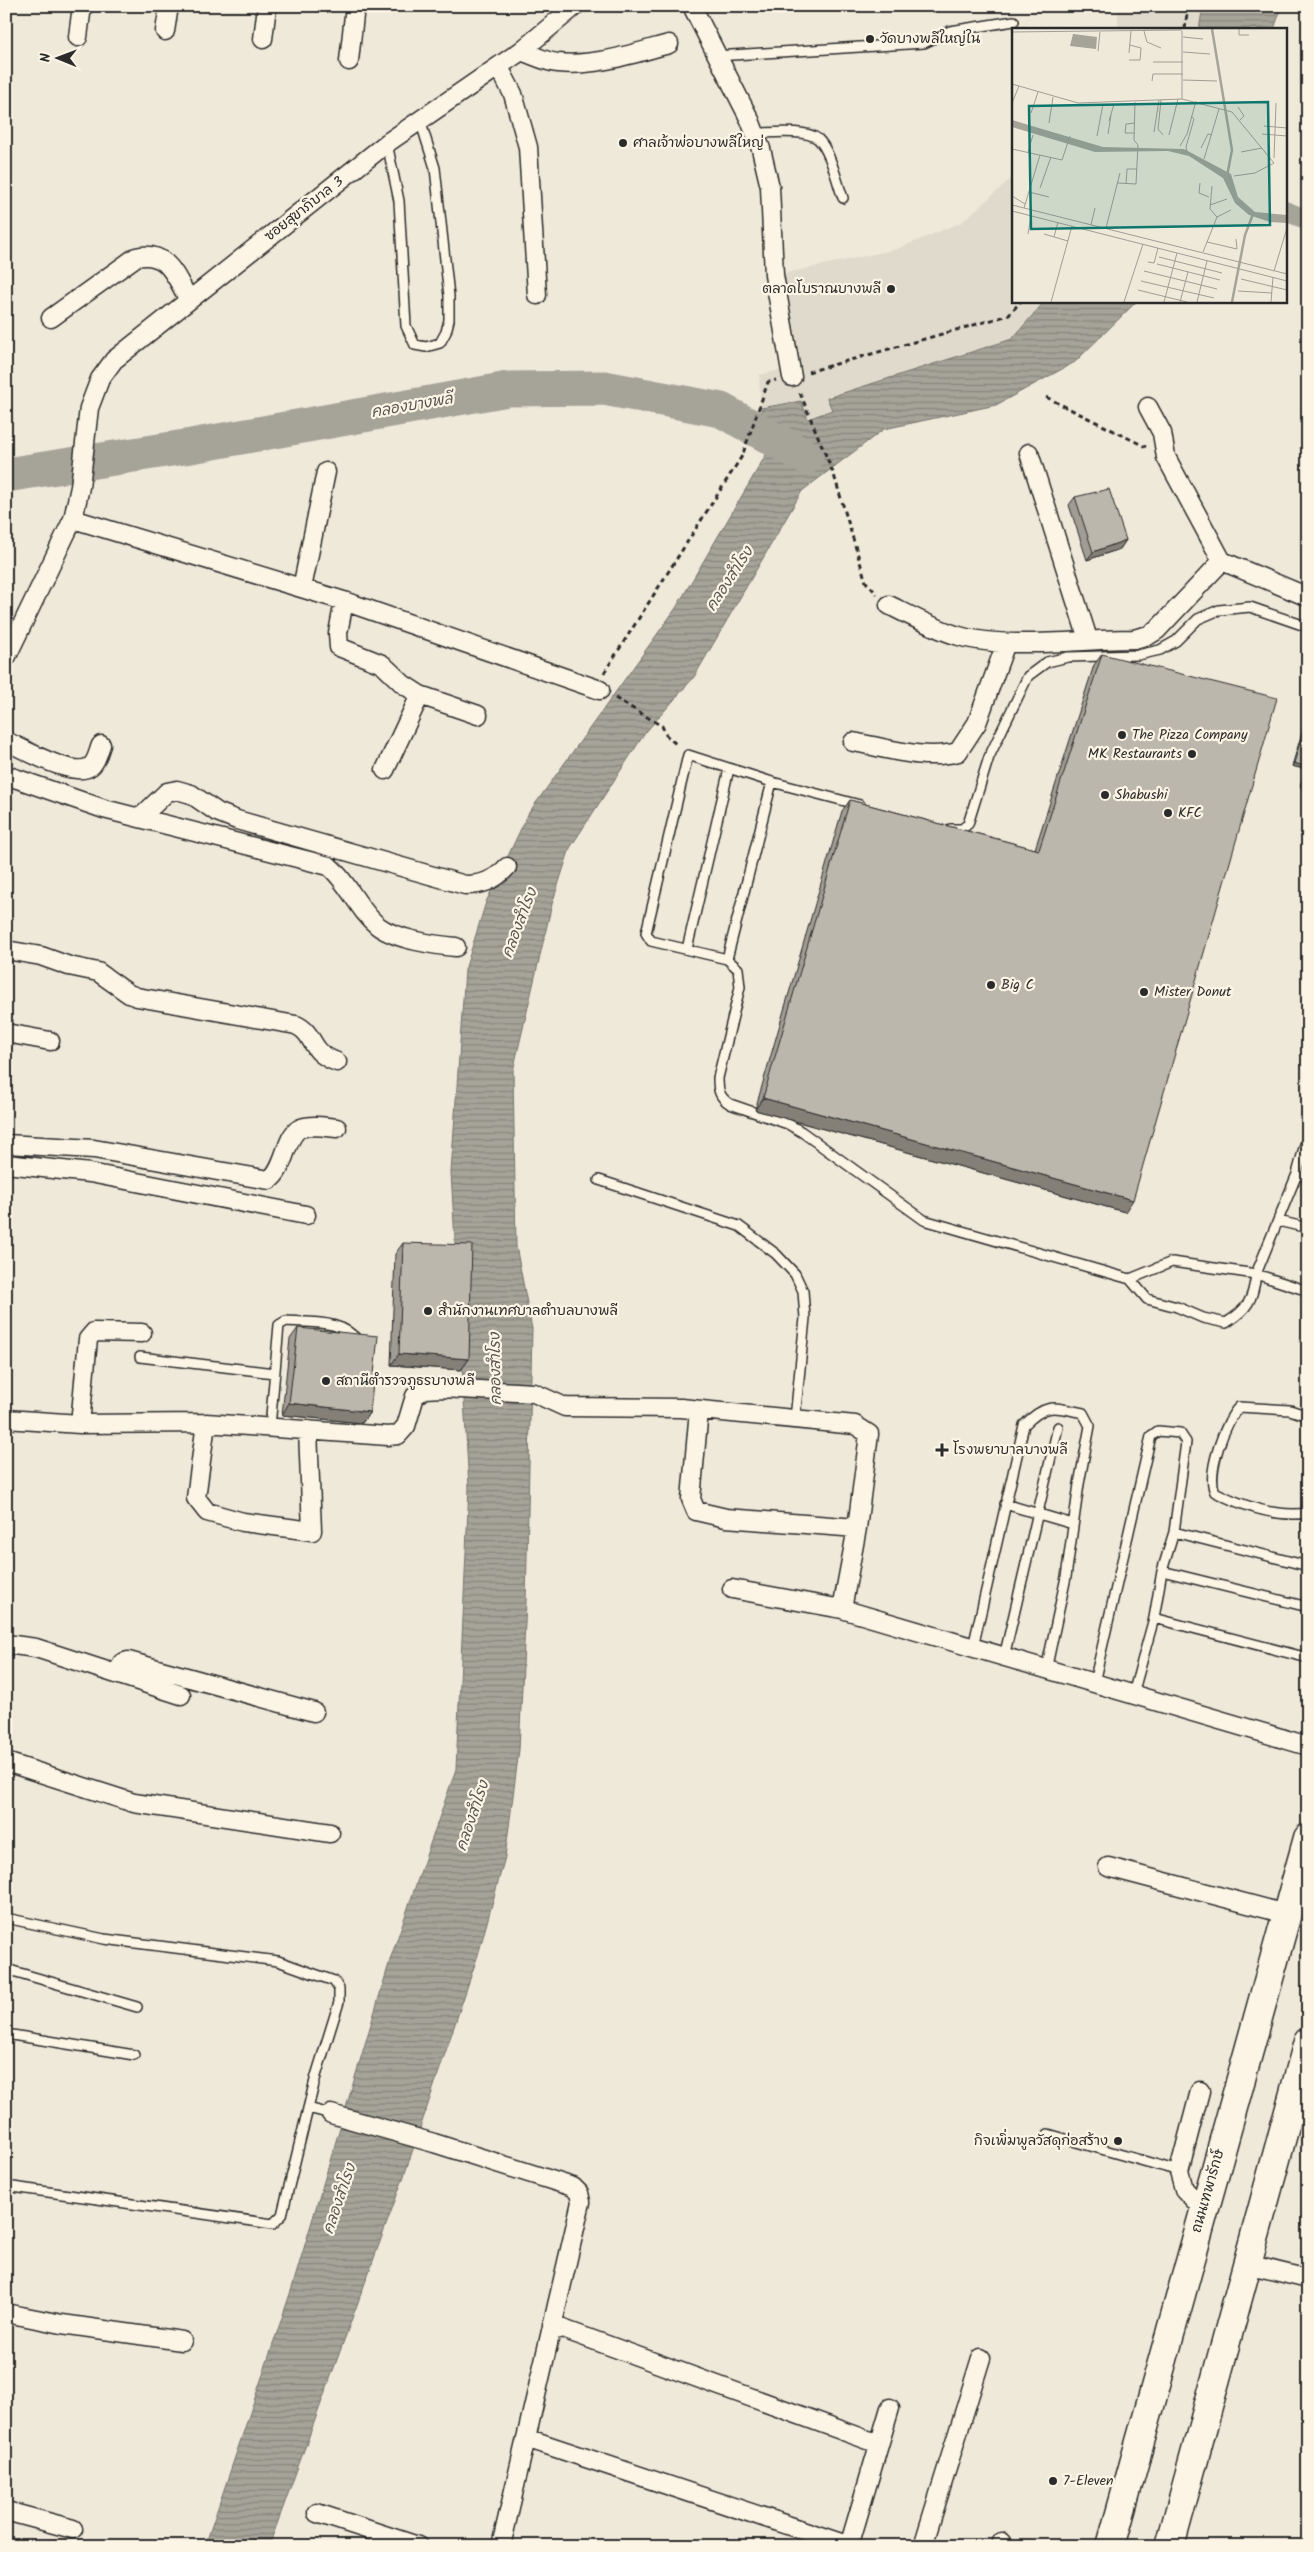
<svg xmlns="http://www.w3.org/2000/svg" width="1314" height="2552" font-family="Kalam,'Playpen Sans Thai',sans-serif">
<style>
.built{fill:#e0dacc}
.water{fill:url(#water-rules);stroke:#75736d}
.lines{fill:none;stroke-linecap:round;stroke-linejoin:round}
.canal{stroke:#a6a399;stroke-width:20}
.river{stroke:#a6a399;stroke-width:35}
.service-casing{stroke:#2b2b2b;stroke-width:12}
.minor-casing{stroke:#2b2b2b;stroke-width:21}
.primary-casing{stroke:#2b2b2b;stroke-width:31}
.path{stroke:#2b2b2b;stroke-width:3;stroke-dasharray:5 4;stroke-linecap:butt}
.service{stroke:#fcf5e5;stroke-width:9}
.minor{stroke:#fcf5e5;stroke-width:18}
.primary{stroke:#fcf5e5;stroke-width:28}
.wall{fill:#a29d94;stroke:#2b2b2b}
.shaded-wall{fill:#848078;stroke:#2b2b2b}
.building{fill:#bcb7ac;stroke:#2b2b2b}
.poi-dot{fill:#2b2b2b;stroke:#fcf5e5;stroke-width:2}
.labels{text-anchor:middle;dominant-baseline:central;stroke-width:4.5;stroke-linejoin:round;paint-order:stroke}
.poi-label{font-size:14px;fill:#2b2b2b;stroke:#fcf5e5;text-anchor:start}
.street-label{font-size:14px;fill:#2b2b2b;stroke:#fcf5e5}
.water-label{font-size:15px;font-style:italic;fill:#565552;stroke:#fcf5e5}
.inset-river{fill:none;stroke:#a6a399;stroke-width:2.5}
.inset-road{fill:none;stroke:#a19d94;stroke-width:1}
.view{fill:#0f766e;fill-opacity:0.15;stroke:#0f766e;stroke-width:2.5}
.inset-edge{fill:none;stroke:#2b2b2b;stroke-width:2.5}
</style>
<defs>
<pattern id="water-rules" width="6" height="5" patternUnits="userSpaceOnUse" patternTransform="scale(1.25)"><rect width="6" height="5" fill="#a6a399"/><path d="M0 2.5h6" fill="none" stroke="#87857d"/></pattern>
</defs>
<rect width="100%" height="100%" fill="#efe9da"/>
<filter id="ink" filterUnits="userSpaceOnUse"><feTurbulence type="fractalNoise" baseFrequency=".02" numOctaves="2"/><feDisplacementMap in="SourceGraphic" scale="10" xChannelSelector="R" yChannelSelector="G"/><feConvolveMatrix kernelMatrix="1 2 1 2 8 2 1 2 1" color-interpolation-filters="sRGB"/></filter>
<g filter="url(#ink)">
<path class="built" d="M1118,6H1203L1199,29H1118Z
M1013,177V301H1045L1012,339L828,398L832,410L807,419L801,401L761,408L759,375L785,369L768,277L897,249L962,222Z"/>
<path class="water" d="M1203,6H1282L1274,29H1199Z
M1045,301H1137L1075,362L996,405L884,429L802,491L694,677L645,733L570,848L552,904L513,1071L516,1246L532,1329L526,1602L519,1750L505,1857L478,1955L404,2176L269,2546H205L292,2288L391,1957L456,1769L469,1487L451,1172L465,970L486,902L528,814L676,608L767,453L761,408L801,401L808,419L832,410L827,398L1012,339Z"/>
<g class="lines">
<path class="canal" d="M1285,211L1308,220"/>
<path class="river" d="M6,475L191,446L508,389L604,388L721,410L806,457"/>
<defs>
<path id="service" d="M716,56L924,43L950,31L1014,21
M756,133C771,133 806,129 818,139C830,150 837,182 843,198
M387,143L399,201L406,326L415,345L426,347L440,343L446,332L449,320V296L435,168L420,120
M1306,785H1308
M860,805L772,782L727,959L738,969L740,987L718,1078C718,1090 719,1097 730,1104L788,1124L802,1132L924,1220L1130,1279L1172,1262L1256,1274L1297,1174L1308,1133
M950,829H962L968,824L989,757L1028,676L1047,662L1068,657L1138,655L1160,650L1176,641L1198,619L1219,610L1250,607L1308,627
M687,949L729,769
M727,959L651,941L646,933L688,755L772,782
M1297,1174L1308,1177
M599,1180L739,1226L776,1254L795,1274L803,1291L805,1318L795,1419
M1278,1221L1308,1228
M1130,1279L1147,1299L1177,1307L1203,1318L1226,1323C1248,1309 1253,1300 1256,1274L1308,1291
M140,1357L274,1373
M1308,1416L1290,1410L1239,1407C1225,1421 1206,1474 1215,1492C1243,1506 1276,1518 1308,1513
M270,1427L279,1325L286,1321C313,1323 343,1319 360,1343
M1005,1504L1073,1524
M1174,1532L1308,1566
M1154,1618L1308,1658
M973,1647L1024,1425C1047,1402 1054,1407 1083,1413L1090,1426L1079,1484L1066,1577L1046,1670
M1004,1657L1058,1427
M1096,1674L1151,1436L1158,1431L1180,1433L1186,1442L1174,1532L1162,1571
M1133,1694L1154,1618L1162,1571L1308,1607
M6,1918L104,1939L278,1961L334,1981L339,1989V2002L316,2076L282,2215L273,2224L6,2186
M6,1969L137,2007
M6,2034L134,2055
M308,2108L331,2114
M1048,2134L1179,2171"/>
<path id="minor" d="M692,6L750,120L761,149L770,187L774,275L792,377
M165,31L169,6
M78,37L82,6
M263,39L267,6
M521,51C533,55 546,62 558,63C595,67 634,53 669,44
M349,61L355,6
M499,67L513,94L528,147L537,295
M51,318L136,257C168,250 175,276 189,300
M1148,407L1162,433L1166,457L1222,561L1308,597
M1029,453L1088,639
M73,519L344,601L600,690
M302,588L326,472
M344,601L338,633L339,647L382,664L403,684L420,695L478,715
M889,605C911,616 935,629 959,636C1008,650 1082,639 1134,639L1149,635L1157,630L1222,561
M6,658L73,519L80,487L89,408L100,379L114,360L387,143L521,51L575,6
M6,741C24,749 74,779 91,766C97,761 98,752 101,745
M853,742C887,748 924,761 958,752L977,723L1006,643
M385,770L420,695
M6,775L104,809L329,866C349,883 358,910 378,926C395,939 434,945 456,947
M140,818L167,792L177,790L191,794L217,812L237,820L465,885C483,885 495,880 507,867
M6,950L41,956L69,966L98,972L129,994L137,997L296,1025C317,1035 307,1051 337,1062
M6,1033L50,1041
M6,1144L94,1149L269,1180C286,1169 285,1134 301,1128C312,1124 326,1127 337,1128
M6,1164L90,1173L306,1215
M699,1410L691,1499L696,1511L726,1518L857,1528
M6,1419L80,1424L206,1423L388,1436L398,1435L406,1426L415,1396L424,1389L442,1388L534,1393L565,1407L681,1408L855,1425L869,1434L857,1528L842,1609
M206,1423L196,1498L207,1512L243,1522L312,1531L308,1430
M80,1424L88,1339L94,1332L142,1333
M732,1589L842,1609L1308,1746
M6,1644L36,1648L181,1695
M117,1674L122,1663L128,1661L314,1712
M6,1762L134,1803L330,1833
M1108,1867L1286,1914
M1200,2091L1179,2171L1184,2189L1203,2209
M1290,2108L1308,2113
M331,2114L434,2143L573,2187L579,2193L581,2202L501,2546
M1247,2264L1308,2279
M6,2313L62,2324L182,2341
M552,2325L879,2444
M526,2438L850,2546
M6,2511L73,2529
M317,2513L418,2546
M849,2546L890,2408
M923,2546L981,2358
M1001,2546L1002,2542"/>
<path id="primary" d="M1111,2546L1308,1838
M1170,2546L1308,2042"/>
</defs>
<use href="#service" class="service-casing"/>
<use href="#minor" class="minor-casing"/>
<use href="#primary" class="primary-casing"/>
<path class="path" d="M1185,29L1188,6
M808,372L1009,315L1021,301
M800,393L834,475L866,582L877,594
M1046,397L1146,447
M604,673L742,456L768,382L776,380
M615,698L662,726L666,735L678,746"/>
<use href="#service" class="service"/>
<use href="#minor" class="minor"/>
<use href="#primary" class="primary"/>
</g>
<path class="wall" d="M1075,497L1126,540L1120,549L1087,560L1069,505Z
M1102,654L1125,1212L755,1110L842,811L850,800L1035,849L1094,665Z
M1308,712V770L1292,766Z
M403,1243L469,1359L461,1370L391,1365L395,1254Z
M298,1328L370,1412L362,1423L282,1415L290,1339Z"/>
<path class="shaded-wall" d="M1126,540L1120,549L1087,560L1093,552Z
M1294,763L1308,767V770L1292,766Z
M763,1098L1133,1200L1125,1212L755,1110Z
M399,1354L469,1359L461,1370L391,1365Z
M289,1403L370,1412L362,1423L282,1415Z"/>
<path class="building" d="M1109,489L1126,540L1093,552L1075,497Z
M1102,654L1277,698L1133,1200L763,1098L850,800L1039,850Z
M1308,716V767L1294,763Z
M403,1243L472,1245L469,1359L399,1354Z
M298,1328L378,1336L370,1412L289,1403Z"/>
</g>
<g class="poi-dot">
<circle cx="870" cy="39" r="5"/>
<circle cx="623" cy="143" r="5"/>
<circle cx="891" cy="289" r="5"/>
<circle cx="1122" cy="735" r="5"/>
<circle cx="1192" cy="754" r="5"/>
<circle cx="1105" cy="795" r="5"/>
<circle cx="1168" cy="813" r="5"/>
<circle cx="991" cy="985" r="5"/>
<circle cx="1144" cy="992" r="5"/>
<circle cx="428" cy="1311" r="5"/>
<circle cx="326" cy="1381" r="5"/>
<path d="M939.5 1442.5h5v5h5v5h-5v5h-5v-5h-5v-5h5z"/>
<circle cx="1118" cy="2141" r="5"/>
<circle cx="1053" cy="2481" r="5"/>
</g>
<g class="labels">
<g class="poi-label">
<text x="880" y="39">วัดบางพลีใหญ่ใน</text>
<text x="633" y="143">ศาลเจ้าพ่อบางพลีใหญ่</text>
<text x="881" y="289" text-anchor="end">ตลาดโบราณบางพลี</text>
<text x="1132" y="735">The Pizza Company</text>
<text x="1182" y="754" text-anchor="end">MK Restaurants</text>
<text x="1115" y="795">Shabushi</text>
<text x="1178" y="813">KFC</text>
<text x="1001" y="985">Big C</text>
<text x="1154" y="992">Mister Donut</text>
<text x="438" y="1311">สำนักงานเทศบาลตำบลบางพลี</text>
<text x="336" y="1381">สถานีตำรวจภูธรบางพลี</text>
<text x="953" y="1450">โรงพยาบาลบางพลี</text>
<text x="1108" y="2141" text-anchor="end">กิจเพิ่มพูลวัสดุก่อสร้าง</text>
<text x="1063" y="2481">7-Eleven</text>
</g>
<g class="street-label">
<text transform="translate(304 209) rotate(-38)">ซอยสุขาภิบาล 3</text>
<text transform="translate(1208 2191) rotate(-74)">ถนนเทพารักษ์</text>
</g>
<g class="water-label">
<text transform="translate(412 406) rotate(-10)">คลองบางพลี</text>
<text transform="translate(730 579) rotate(-57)">คลองสำโรง</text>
<text transform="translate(520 923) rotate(-69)">คลองสำโรง</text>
<text transform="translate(496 1369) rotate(-91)">คลองสำโรง</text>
<text transform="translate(473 1816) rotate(-71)">คลองสำโรง</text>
<text transform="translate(340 2199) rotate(-71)">คลองสำโรง</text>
</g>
</g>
<g transform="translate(1012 28)">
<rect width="275" height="275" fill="#efe9da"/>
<path d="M61,6L85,9L84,21L58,18ZM0,92L91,119L172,121L219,146L226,169L243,184L275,187V195L258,194L237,187L223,175L211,150L177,128L156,123L83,124L0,99Z" fill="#a6a399"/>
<path class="inset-river" d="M200,1L220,122L215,148M220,274L233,207L241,186"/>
<path class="inset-road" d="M227,1V7H237M132,3L135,14L149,20M170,3V71M0,4L170,2M171,9L191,11M86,23L88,4M171,24L198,26M117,25L119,3M117,32H128L129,20L118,17M141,34H171M171,52L205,53M140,53L141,46H171M0,56L66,75L170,71L220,84L262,135L243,145L222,148M149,72L146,101L151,107M0,75L7,58M226,79L232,88L228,92M19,85L26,64M97,93L102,76M37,95L41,69M252,98L275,100M142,104L147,72M122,105H113L114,96L123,95M96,106L99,87M250,106L275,108M157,107L166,71M85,108L91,76M168,118L175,106L184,73M189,120L196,106L200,107M0,121L50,132L58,108M175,123L174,119L182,91L179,88M16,124L21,107M229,124L250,120M262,130L264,75M192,131L207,81M106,155L124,156L126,117L122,112L123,74M188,155L187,165L197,169M114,156L115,141H125M200,158L198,181L205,189M28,160L39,129M17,164L37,169M0,168L13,176M0,177L275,246M198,177L215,171M12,180L28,127M0,183L275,253M79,197L83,180M94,200L108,145M16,206L19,188M32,206L56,213M42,209L46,194M195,214L225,221L224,211M191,224L205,189L219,182M147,229L210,245M136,234L142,235L146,220M145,236L208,252M132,243L205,261M262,243L275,200M229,251L275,262M129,253L202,270M126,262L175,274M226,263L260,265M39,274L60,198M112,274L131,216M152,274L165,225M168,274L176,244M185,274L195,233M259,274L261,249"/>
<path class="view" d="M256,74L258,197L19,201L17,78Z"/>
<rect width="275" height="275" class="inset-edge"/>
</g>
<rect width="1314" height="2552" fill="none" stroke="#fcf5e5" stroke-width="25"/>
<rect x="12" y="12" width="1289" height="2527" fill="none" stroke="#2b2b2b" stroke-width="2" filter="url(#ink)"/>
<g transform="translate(58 58) rotate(271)" stroke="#fcf5e5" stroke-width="4" paint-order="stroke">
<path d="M0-4L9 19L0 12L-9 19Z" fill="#2b2b2b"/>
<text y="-8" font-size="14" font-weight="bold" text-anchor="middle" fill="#2b2b2b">N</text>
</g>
</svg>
